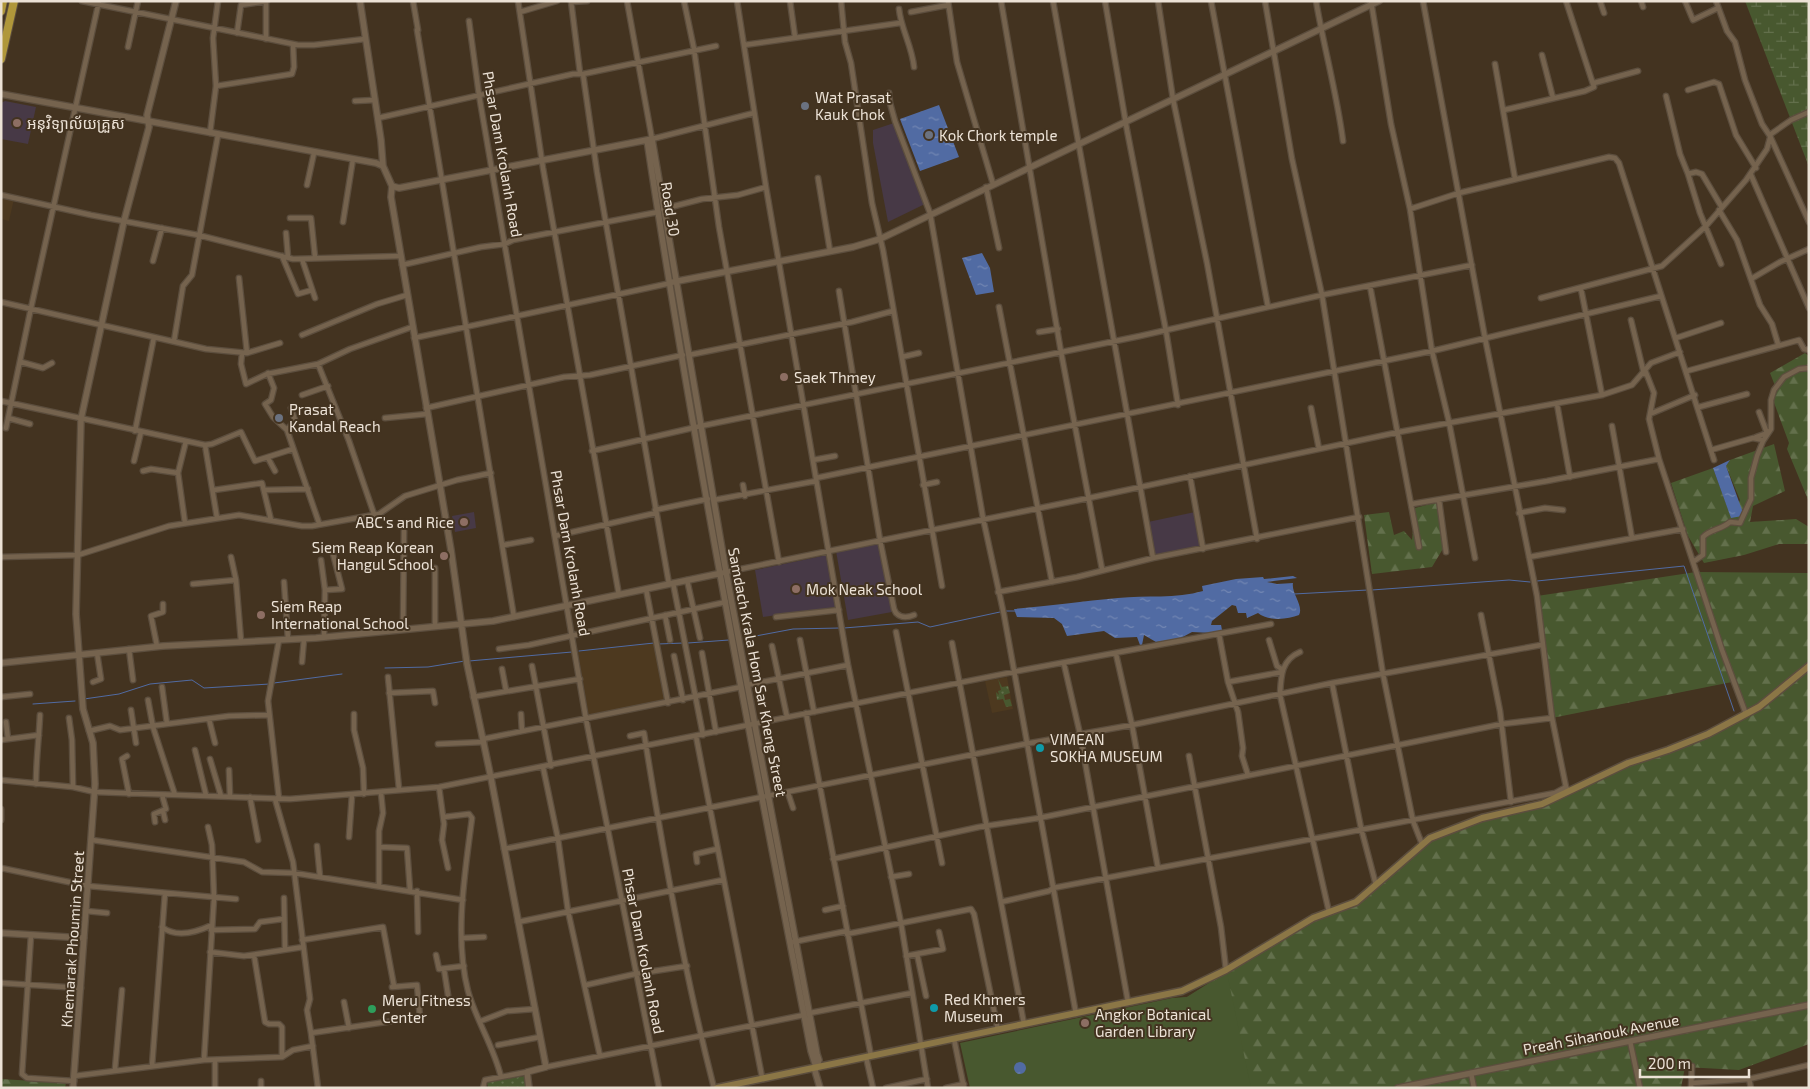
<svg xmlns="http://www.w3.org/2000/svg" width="1810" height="1089" font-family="'Exo 2','Noto Sans Khmer',sans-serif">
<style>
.built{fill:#4d391f}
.education{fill:#473946}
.forest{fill:url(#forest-firs)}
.wetland{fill:url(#wetland-marsh)}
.park{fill:url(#park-dots)}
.garden{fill:#48582f}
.water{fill:url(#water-ripples)}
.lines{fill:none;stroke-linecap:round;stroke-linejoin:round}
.stream{stroke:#516ba3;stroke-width:1}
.minor-casing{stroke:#5c4e3e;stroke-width:7}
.tertiary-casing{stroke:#5c4e3e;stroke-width:8}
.secondary-casing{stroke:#5c4e3e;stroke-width:9}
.trunk-casing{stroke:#5c4e3e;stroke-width:10}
.minor{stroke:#75634e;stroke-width:4.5}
.tertiary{stroke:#75634e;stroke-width:5.5}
.secondary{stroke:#8b7646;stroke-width:6}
.trunk{stroke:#b0973a;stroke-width:8}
.worship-dot{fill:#6b7280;stroke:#433320;stroke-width:2}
.education-dot{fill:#8d6e63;stroke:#433320;stroke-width:2}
.culture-dot{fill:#0f9aa8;stroke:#433320;stroke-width:2}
.leisure-dot{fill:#2e9e5b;stroke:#433320;stroke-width:2}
.labels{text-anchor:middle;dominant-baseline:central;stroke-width:4;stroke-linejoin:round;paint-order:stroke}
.poi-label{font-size:15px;fill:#ece2d6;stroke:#433320;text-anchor:start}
.street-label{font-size:15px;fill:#ece2d6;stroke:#433320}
</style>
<defs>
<pattern id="forest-firs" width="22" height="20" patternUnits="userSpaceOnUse" patternTransform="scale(1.25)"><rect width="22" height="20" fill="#48582f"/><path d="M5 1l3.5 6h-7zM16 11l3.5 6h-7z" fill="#63704c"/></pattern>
<pattern id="wetland-marsh" width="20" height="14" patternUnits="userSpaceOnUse" patternTransform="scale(1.25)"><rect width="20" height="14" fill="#48582f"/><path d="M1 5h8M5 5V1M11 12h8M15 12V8" fill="none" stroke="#63704c"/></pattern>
<pattern id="park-dots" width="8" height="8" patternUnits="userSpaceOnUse" patternTransform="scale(1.25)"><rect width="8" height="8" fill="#48582f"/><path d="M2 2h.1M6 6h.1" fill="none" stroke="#63704c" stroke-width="1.8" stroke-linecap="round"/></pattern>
<pattern id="water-ripples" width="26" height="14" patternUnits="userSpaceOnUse" patternTransform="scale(1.25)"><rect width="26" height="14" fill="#516ba3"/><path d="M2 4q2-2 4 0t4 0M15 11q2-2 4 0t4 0" fill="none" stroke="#7387b3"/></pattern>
</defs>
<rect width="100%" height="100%" fill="#433320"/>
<path class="built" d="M1,196L14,199L9,221L1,219Z
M657,643L669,702L589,717L578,652Z
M1007,677L1013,709L992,713L985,681Z"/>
<path class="education" d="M5,101L36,107L28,144L1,139V103Z
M894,123L927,203L888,222L873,143V130Z
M474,512L476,528L455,532L452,516Z
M1195,512L1202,548L1155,557L1148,522Z
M879,543L892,612L848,620L836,551Z
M827,555L836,607L763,617L755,570Z"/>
<path class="forest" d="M1805,353L1809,356V502L1787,449L1789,443L1773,400L1777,391L1770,373Z
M1774,444L1785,491L1753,506L1750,522L1796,519L1809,527V544H1779L1744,555L1704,563L1688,536L1671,483L1713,468L1731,517L1740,500L1726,466L1730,460Z
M1438,502L1444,547L1432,567L1372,574L1364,515L1389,512L1394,535L1404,531L1412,540L1415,508Z
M1696,572L1809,573V1044L1739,1070L1685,1067L1681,1088H1101L1173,999L1187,997L1295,928L1346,907L1439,833L1542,804L1628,763L1668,750L1746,714L1732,682L1552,718L1537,596Z
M1,1079L66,1083L65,1088H1Z"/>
<path class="wetland" d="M1745,1H1809V167Z"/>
<path class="park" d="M998,679L1002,687L1008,686L1010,693L1004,695L1005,700L1010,699L1012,706L1006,707L1003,699L997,700L996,692L999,695L998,691L1001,690Z
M525,1076L527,1088H488L487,1082Z"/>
<path class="garden" d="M1227,973L1251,1088H970L960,1043L1172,998L1187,997Z"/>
<path class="water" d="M939,105L959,157L920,171L900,119Z
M982,253L990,268L994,292L976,295L962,258Z
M1730,460L1726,466L1742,510V516L1731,518L1713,468Z
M1293,576L1297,578L1267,582L1277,584L1293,583C1291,593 1304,606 1299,615C1287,620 1267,621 1258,613L1247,618L1246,613H1238L1236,606L1232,605L1212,621L1211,625H1221L1222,630L1212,633L1192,632L1179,639L1156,642L1144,635L1142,645H1140L1137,637L1115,638L1104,631L1067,636L1062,624L1054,618L1017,617L1014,609C1049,606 1083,601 1118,598C1146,595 1176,599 1203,591L1202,586L1236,579L1263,577L1264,579Z
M1014 1068a6 6 0 1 1 12 0a6 6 0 1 1-12 0Z"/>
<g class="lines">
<path class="stream" d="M1537,581L1684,566L1734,711
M1372,590L1509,580L1530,582
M1294,594L1368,590
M1006,611H1016
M844,628L918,622L930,627L1000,612
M745,638L793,629L840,628
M688,643L729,640
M658,644L684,643
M579,651L654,643
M469,661L572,652
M385,668L428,667L465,661
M274,683L342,674
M84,699L119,694L150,684L192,680L204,688L270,684
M33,704L75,701"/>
<defs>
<path id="minor" d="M82,1L298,45H314L365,39
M266,1V39
M413,1L418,30
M518,1L543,168L619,595
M571,1L580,73
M627,1L652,139L754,113
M684,1L694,49L719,227L779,562
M737,1L766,187L848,665L901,923L928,1088
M790,1L795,37
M841,1L845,42L851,63L872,203L883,250L942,586
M948,1L957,62L993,184
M1001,1L1061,352L1102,569
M1053,1L1153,558
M1105,1L1127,130L1166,331L1178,405
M1158,1L1173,99L1207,263L1257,539
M1211,1L1268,307
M1265,1L1292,159L1322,295L1383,674L1413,821L1422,844
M1316,1C1324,48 1337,94 1343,141
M1371,1L1391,124L1410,209L1432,351L1449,422L1475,558
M1423,1L1485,338L1537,596L1552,718L1566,787L1569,791
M1600,1L1604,13
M1641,1L1643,7
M1685,1L1693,20L1718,8
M1716,1L1727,31L1735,42L1745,80L1762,124L1770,136L1809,222
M571,2L587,1
M899,9C901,29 912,46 914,67
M520,12L557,1
M911,12L948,5
M469,21L479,95L586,719L659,1088
M417,30L514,617
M237,33L241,5L267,1
M744,45L900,23
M128,47L138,1
M1542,55L1553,98
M1495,64L1515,179
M583,74L597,172L669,584
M1594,83L1638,71
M216,86L292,74L294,67L293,44
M1688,90L1714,82L1719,84L1736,135L1756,168
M889,93L890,103L895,121L930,213L983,518L1004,615L1076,1014
M1666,96L1680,154L1688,174
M355,101L375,100
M1504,110L1585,91L1594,87L1566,1
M378,118L573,74H583L716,46
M210,133L216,86L213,38L218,1
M1751,175L1809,308
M818,178L830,251
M307,185L314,153
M986,187L999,248
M1,195L91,215L198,235L293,259L401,256
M663,209L702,199L738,195L766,187
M1410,209L1459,193L1609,157L1615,158L1619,163L1714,460
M1719,210L1737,240L1760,305L1772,324L1778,344
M290,218H311L315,257
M343,222L353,159
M286,233L288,257
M282,256L298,294L312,290
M302,259L315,298
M153,261L162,228
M1721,264L1700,213L1688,174L1696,172L1702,174L1721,206
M402,265L481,247L505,244L513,240L658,212
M239,278L247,353
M1751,279L1780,262L1809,249
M1370,286L1419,547
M1581,289L1602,395
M839,291L880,540L894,609L896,613C901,618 907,618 914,615
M1541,298L1662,266L1706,226L1746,180L1767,149L1771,134L1791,120L1809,112
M1,302L206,349L247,353L280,343
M999,307L1052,582
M1631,320L1644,374
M1039,332L1058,329
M302,335L377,304L407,295
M414,338L671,283
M1676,338L1721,323
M174,341L183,286L192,275L218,135
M242,353L241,364L246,384L267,374L318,364L350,349L412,327
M689,355L852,322L893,311
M902,357L919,353
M21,362L43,368L52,363
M318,364L349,441L374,514
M1645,370L1654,393L1649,419L1659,459L1722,650L1746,714
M1687,371L1799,340L1804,349L1809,350
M268,373L274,388L271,400L265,404L273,417L287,430L319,523
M302,395L328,386
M1,401L205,445L212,444L241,432L255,461L293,449
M1557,404L1570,477
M1699,407L1747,394
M426,408L564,377L590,375L683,355
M1311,408L1319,449
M1650,414L1695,395
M8,418L30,424
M385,418L427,414
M1612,426L1632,538
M6,428L31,308L99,1
M287,430L295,420L291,408
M135,431L154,337
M1756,437L1767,433L1759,412
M205,445L217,518
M1711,450L1753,438L1763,440
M592,451L701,426L1140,336L1322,295L1472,265
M268,458L275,471
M813,460L835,456
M134,461L141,432
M143,471L151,469L178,473
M1190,476L1203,549
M816,478L1432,351L1661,296
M743,485L745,496
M923,485L937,482
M214,490L262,483L271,520
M265,490L308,489
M714,500L816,481
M1439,500L1446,552
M1412,504L1547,481L1659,459
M655,510L708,499
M1519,513L1545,508L1563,510
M185,523L178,473L186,441
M555,536L656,513
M504,545L531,540
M1,557L78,555L169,526L239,515L302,526H312L379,514L405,496L457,480L491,473
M231,557L236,580L241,641
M1529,557L1683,529
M321,560L325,590L324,637
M1693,562L1703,555V537C1710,529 1721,530 1730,522L1740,523L1751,499V478L1757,456L1763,441L1771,429V400L1774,390L1784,377L1799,369L1809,368
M435,568V626
M726,572L1089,498L1399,432L1602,395L1632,385L1651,363L1680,352
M687,580L700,638
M284,582L288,639
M673,583L703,735
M193,584L236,580
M646,589L668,703
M325,590L342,589L332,550
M998,592L1077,577L1153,558L1359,517
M665,615L670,640
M1481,615L1500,711L1511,802
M776,617L839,610
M403,629L404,531
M896,632L942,863
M1219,634L1228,682L1238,712L1243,748L1242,756L1248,775
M279,640L268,701L279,799
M800,640L814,712
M1269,640L1277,666L1283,670
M952,643L1024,1024
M157,646L151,616L163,612V604
M772,646L787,717
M129,649L133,680
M499,649L529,645L726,602
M1300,652C1281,660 1281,676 1280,695L1329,912
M702,653L716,732
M1116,654L1132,725L1158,868
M674,656L683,700
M302,662L304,639
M1064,664L1080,734L1128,1002
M532,666L551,766
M502,669L506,690
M388,677L399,789
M93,682L101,679L97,653
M1228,682L1282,672
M1332,683L1361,828L1376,885
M747,685L848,665
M162,687L167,724
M389,693L433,691L435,703
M1,697L30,694
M473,697L580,679
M148,700L153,727L175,795
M131,710L136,743
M806,713L871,1056
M354,714V730L363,768L364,794
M521,714L522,731
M69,718L72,740L73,787
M209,719L215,743
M6,722L8,739
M89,731L110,726L120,730L229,716L269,715
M630,736L644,733C663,852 684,971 714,1088
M696,736L762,1077
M483,739L741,687
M1,740L39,735
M438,744L484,742
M195,750L206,795
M127,756L122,759L129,794
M1189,756L1221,927L1226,970
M210,759L221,796
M543,767L558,839L568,911L600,1056
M229,770L230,796
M1,780L73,787L95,792L290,799L439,787L1023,670L1271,624
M36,784C36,759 39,739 40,715
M439,787L444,824L442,840L448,868
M788,793L793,808
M250,797L258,840
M275,799L293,862L310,999L307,1010L311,1033
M1,809V820
M163,811L165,820
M444,817L469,814L472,818C465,873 454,936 468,991C476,1020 494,1047 501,1077
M155,822L154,814L166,809L162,795
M349,837L352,795
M92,840L244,862L262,872L294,873L463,900
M317,846L320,877
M379,847L407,848L410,890
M504,849L1025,744L1132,725L1332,683L1541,645
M833,859L979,827L1039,818L1502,724L1552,718
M697,862L696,854L717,849
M1,868L88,886L236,899
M891,877L909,874
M379,886V831L383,813L381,793
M417,891L418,932
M284,898L285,949
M1001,902L1049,891L1053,888L1555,793L1566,787
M825,910L843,906
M86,911L107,913
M518,922L723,880
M162,927C176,938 197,932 212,925
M211,930L255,929L260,922L283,919
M847,934L971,909L974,914L998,1030
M31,935L22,1074L27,1078L74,1081
M463,938L484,937
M302,940L383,927L394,986
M793,942L847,931
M210,952L244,956L303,947
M917,954L926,996
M254,955L265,1022L269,1024H279L282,1027V1057
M436,955L439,969L464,966
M906,956L943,949L939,932
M444,969L448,995
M1,983L81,988
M586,985L635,974L687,966
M344,1002L349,1028
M810,1013L912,993
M481,1021L507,1011L535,1009
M954,1039L964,1088
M1630,1041L1640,1088
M498,1045L540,1037
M866,1057L873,1088
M204,1060L214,898L212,845L208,827
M215,1060V1088
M152,1066L165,893
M546,1067L804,1015
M115,1069L122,990
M1471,1073L1474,1088
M74,1076L204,1060L282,1057L293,1050L313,1046
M261,1081V1088
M1692,1083L1749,1079
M318,1088L311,1033L420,1017L417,985L392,987
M483,1088L485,1080L527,1072
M886,1088L927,1079
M946,1088L964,1084
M1691,1088L1692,1066
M1751,1088L1749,1079L1809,1065"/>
<path id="tertiary" d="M360,1L381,140L383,166
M1,94L376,163L383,166L392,186L399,188L652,139L726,572L817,1054L819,1060L815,1071L820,1088
M647,140C693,445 752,748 811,1051L816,1067
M392,186L391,197L451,550L467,664L491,778L546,1067L527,1072L529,1088
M673,282L853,247L880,239L1379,1
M1,663L163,646L316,638L493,621L722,573
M1,933L84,938
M73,1088L95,784L93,743L83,709L76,614L81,419L124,221L149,127L147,115L176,1
M1398,1088L1809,1005"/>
<path id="secondary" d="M717,1088L1182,991L1226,970L1313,918L1356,902L1430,838L1482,818L1542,804L1628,763L1668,750L1708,734L1759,707L1809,666"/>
<path id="trunk" d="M1,11L3,1
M1,59L14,1"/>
</defs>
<use href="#minor" class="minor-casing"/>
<use href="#tertiary" class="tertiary-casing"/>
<use href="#secondary" class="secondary-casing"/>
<use href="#trunk" class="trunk-casing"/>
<use href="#minor" class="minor"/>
<use href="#tertiary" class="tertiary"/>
<use href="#secondary" class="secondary"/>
<use href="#trunk" class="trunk"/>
</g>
<g class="worship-dot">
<circle cx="805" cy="106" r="5"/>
<circle cx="929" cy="135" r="5"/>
<circle cx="279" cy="418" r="5"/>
</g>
<g class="education-dot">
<circle cx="17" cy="123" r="5"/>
<circle cx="784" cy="377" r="5"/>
<circle cx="464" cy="522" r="5"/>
<circle cx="444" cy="556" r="5"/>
<circle cx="796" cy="589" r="5"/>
<circle cx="261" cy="615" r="5"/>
<circle cx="1085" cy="1023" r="5"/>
</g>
<g class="culture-dot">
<circle cx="1040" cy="748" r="5"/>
<circle cx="934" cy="1008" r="5"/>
</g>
<circle class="leisure-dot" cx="372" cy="1009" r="5"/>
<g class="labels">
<g class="poi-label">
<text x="815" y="97">Wat Prasat<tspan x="815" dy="17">Kauk Chok</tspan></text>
<text x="27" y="123">អនុវិទ្យាល័យគ្រួស</text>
<text x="939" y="135">Kok Chork temple</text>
<text x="794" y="377">Saek Thmey</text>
<text x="289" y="409">Prasat<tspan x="289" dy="17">Kandal Reach</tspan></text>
<text x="454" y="522" text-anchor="end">ABC's and Rice</text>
<text x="434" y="547" text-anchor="end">Siem Reap Korean<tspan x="434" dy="17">Hangul School</tspan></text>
<text x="806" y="589">Mok Neak School</text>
<text x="271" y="606">Siem Reap<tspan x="271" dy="17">International School</tspan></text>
<text x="1050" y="739">VIMEAN<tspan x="1050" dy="17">SOKHA MUSEUM</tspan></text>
<text x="944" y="999">Red Khmers<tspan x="944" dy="17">Museum</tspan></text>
<text x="382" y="1000">Meru Fitness<tspan x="382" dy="17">Center</tspan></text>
<text x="1095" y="1014">Angkor Botanical<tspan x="1095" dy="17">Garden Library</tspan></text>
</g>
<g class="street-label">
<text transform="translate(503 154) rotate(80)">Phsar Dam Krolanh Road</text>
<text transform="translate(671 209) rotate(81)">Road 30</text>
<text transform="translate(571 553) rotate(80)">Phsar Dam Krolanh Road</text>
<text transform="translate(758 672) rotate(79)">Samdach Krala Hom Sar Kheng Street</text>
<text transform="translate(72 939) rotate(-86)">Khemarak Phoumin Street</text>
<text transform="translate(644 951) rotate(79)">Phsar Dam Krolanh Road</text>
<text transform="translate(1601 1034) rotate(-11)">Preah Sihanouk Avenue</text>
</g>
</g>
<rect width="1810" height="1089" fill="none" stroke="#ece2d6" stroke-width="5"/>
<path d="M1640 1069v8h109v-8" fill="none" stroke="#ece2d6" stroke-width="2.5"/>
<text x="1648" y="1069" font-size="15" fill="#ece2d6" stroke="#433320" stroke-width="4" paint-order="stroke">200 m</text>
</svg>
